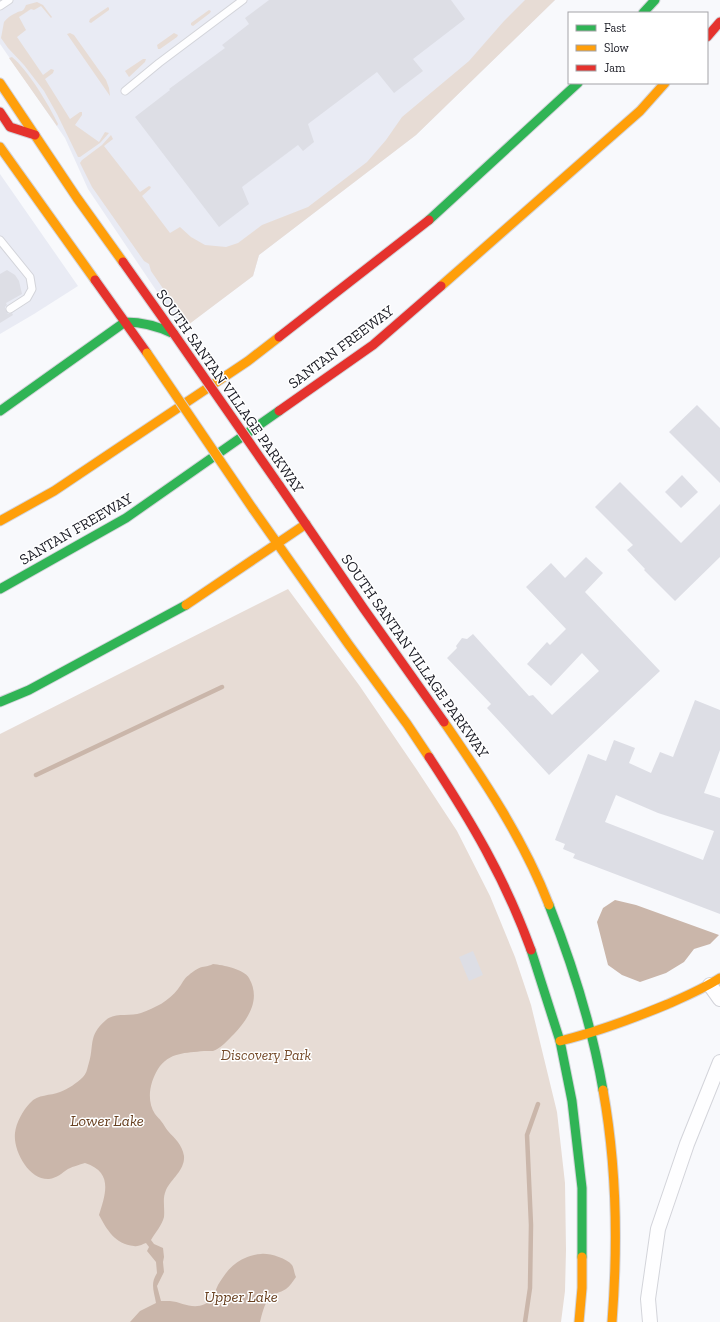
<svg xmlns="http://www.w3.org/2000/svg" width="720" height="1322" font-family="'Zilla Slab',serif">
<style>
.built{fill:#e9ebf4}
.green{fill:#e7dcd5}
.water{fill:#cab6aa}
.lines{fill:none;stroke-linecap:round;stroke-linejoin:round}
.stream{stroke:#cab6aa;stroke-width:4.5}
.building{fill:#dddee5;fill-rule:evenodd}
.lane-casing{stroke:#d3d4da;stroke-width:9}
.street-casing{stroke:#d3d4da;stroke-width:16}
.fast-casing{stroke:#d3d4da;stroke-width:11}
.slow-casing{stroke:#d3d4da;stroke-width:11}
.jam-casing{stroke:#d3d4da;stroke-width:11}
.lane{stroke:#fefeff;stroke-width:7}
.street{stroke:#fefeff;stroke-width:14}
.fast{stroke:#30b455;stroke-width:9}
.slow{stroke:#ff9f0a;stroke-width:9}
.jam{stroke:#e5322d;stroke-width:9}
.slow-bridge-casing{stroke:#d3d4da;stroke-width:11;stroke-linecap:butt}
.jam-bridge-casing{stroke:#d3d4da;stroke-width:11;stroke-linecap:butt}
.slow-bridge{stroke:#ff9f0a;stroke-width:9}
.jam-bridge{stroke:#e5322d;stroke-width:9}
.labels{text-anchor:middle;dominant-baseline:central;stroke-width:3;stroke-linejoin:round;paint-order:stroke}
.street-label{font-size:15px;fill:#191a23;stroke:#fff}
.park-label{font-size:15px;font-style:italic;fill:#754b2b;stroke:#fff}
.water-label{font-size:16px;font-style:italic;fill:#684020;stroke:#fff}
</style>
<rect width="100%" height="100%" fill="#f8f9fc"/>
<path class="built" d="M0,0H555L416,135L259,255L253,276L182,329L88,189L65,138L0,44Z
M0,174L78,286L34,314L0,334Z"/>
<path class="green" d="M525,0H555L416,135L259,255L253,276L188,325L151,271L149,264L144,261L92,187L80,163L82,160L102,145L111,135L113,139L104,146L140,192L149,186L151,187L150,189L142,196L170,233L180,227L191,237L205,245L226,247L238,243L262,225L308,207L367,162L386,140L402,117L469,61L504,21Z
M37,2L43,5L52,17L51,18L41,6L34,10L31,9L19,17L26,30L17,37L43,75L51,69L54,70L53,73L45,79L70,119L80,112H82V115L75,125L99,142L105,132L109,133L100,143L80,157H78L57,114L44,91L24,65L8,48L1,38L4,22C7,18 11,15 16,13C21,10 23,13 26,5Z
M108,7L109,8V10L91,23L89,22L90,19Z
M209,10L211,11L210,13L193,26L191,25V23Z
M70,33L74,35L106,80L109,88L110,96L67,34Z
M174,33L178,35L177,37L160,49H158L157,45Z
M12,57C28,70 49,105 58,124L57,126L9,58Z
M143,59H146L145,62L129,77L125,71Z
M288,589L359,685L417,770L457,831L490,896L515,957L531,1005L557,1112L565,1183L566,1250L565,1291L561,1322H0V734Z"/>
<path class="water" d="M615,900L636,905L719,935L710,944L694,949L684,962L666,973L640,982L622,975L608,965L597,922L603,908Z
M213,964C223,965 244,969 249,978C261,999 249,1018 234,1034C228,1040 221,1048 213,1051C210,1051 206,1051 204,1051C186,1053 169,1052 158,1069C150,1082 146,1100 155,1114C157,1117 160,1119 161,1121C164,1124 165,1128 168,1131C175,1139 182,1144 184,1156C185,1170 172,1178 166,1190C162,1199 165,1207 164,1217C162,1225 155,1233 151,1240L154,1244L163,1248L164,1257L163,1262L164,1272L157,1286L161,1301C163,1301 167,1301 170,1301C182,1302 192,1310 205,1304C214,1300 214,1293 218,1285C223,1277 228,1269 235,1264C241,1259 253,1254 261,1254C269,1253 286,1258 292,1265C294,1268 294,1273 296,1277C293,1281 290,1286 286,1289C280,1293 273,1293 269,1298C264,1305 262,1314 260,1322H130L140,1311L156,1303C154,1291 150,1284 157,1273L156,1262L147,1251L149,1247L146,1243C143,1244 138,1247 134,1246C115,1244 107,1230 99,1215C106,1193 113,1172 85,1163C79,1165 74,1166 68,1169C62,1173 57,1178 49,1179C29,1180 13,1151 15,1133C16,1123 23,1110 30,1103C38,1094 50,1096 60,1092C68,1089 77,1083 83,1077C86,1074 87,1070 88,1066C95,1046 87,1036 106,1020C115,1012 130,1017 141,1013C155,1008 169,1001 178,989C182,984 184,978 189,975C192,972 198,968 202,967C207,966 209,966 213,964Z"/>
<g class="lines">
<path class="stream" d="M36,775L222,687
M525,1322L530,1288L531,1225L527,1135L538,1104"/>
</g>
<path class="building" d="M269,0H451L465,19L413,59L423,71L394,93L377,72L308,124L314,142L303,151L298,145L242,187L249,204L219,227L135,117L170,90L169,89L225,48L222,45L249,24L245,18Z
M7,270L15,275L19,281L22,294L6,303L7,305L5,307L6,311L8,314L12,313L13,315L0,323V274Z
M697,405L720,428V483L669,432Z
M682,475L698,492L681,508L665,492Z
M620,482L681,543L720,504V557L675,601L644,570L645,569L627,550L633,545L595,507Z
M586,557L603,573L585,592L660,671L549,775L487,708L491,704L447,658L457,648L456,646L462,638L467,639L473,634L529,696L533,695L552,715L599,671L582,653L551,686L527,664L547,642L550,645L566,629L526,587L551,563L565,578Z
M695,700L720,710V750L704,793L720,798V914L573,858L575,854L563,849L565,844L555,840L588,754L606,761L614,740L635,748L629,763L651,773L660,752L673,757ZM616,795L658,813L714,831L703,860L605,822Z
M473,951L483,975L469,981L459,957Z"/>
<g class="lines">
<defs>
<path id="lane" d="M0,6L9,0
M125,91L159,63L243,0
M0,240L30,277L32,289L27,298L10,309"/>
<path id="street" d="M710,985L720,999
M650,1322L648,1299L658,1229L687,1144L720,1062"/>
<path id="fast" d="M643,13L655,0
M429,220L578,83
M0,411L125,322C143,322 158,326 174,334
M0,589L126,518L279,411
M0,702L29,690L186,605
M549,905C573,966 592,1026 603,1090
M531,950L560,1041L572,1101L582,1188V1257"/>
<path id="slow" d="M0,83L77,198L123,262
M0,147L95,280
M441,286L640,111L665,83
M253,509L349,645L407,724L429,757
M0,521L54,491L248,361L279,337
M186,605L306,524
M444,722C484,780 524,840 549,905
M560,1041C597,1032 632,1019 668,1004C686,996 703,989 720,978
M603,1090C617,1167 618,1244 612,1322
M579,1322L582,1288V1257"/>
<path id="jam" d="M707,37L720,22
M0,112L10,127L35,135
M123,262L174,334
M95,280L147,353
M279,337L429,220
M279,411L373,345L441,286
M279,485L364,609L444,722
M429,757C471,821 505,878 531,950"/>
</defs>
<use href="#lane" class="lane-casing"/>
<use href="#street" class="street-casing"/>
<use href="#fast" class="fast-casing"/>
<use href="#slow" class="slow-casing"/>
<use href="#jam" class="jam-casing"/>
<use href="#lane" class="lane"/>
<use href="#street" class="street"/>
<use href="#fast" class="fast"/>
<use href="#slow" class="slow"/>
<use href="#jam" class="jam"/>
<defs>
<path id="slow-bridge" d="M147,353L253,509"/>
<path id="jam-bridge" d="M174,334L279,485"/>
</defs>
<use href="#slow-bridge" class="slow-bridge-casing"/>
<use href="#jam-bridge" class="jam-bridge-casing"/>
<use href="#slow-bridge" class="slow-bridge"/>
<use href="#jam-bridge" class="jam-bridge"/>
</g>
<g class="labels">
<g class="street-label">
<text transform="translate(341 347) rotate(-37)">SANTAN FREEWAY</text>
<text transform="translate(230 391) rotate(55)">SOUTH SANTAN VILLAGE PARKWAY</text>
<text transform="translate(76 529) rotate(-30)">SANTAN FREEWAY</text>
<text transform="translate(415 656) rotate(55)">SOUTH SANTAN VILLAGE PARKWAY</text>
</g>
<g class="park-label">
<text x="266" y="1055">Discovery Park</text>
</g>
<g class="water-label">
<text x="107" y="1120">Lower Lake</text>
<text x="241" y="1296">Upper Lake</text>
</g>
</g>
<rect x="568" y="12" width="140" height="72" fill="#ffffff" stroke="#a3a3a7"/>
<rect x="576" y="25" width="20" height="6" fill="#30b455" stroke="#a3a3a7"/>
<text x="604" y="32" font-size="12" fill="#191a23">Fast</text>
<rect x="576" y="45" width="20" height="6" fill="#ff9f0a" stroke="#a3a3a7"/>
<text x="604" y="52" font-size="12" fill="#191a23">Slow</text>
<rect x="576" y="65" width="20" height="6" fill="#e5322d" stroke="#a3a3a7"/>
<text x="604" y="72" font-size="12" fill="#191a23">Jam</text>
</svg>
